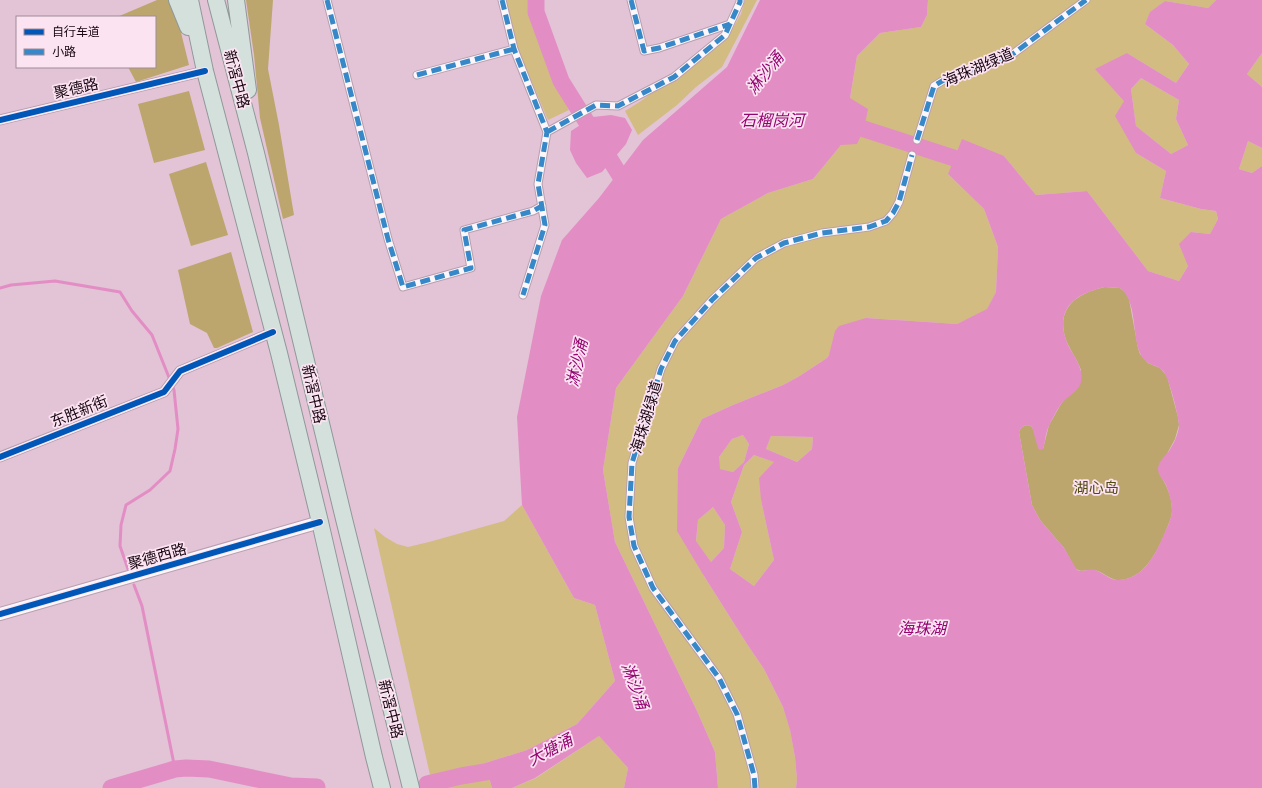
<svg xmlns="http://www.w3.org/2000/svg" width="1262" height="788" font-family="'Space Grotesk','Noto Sans SC',sans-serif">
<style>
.green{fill:#d3bc81}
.forest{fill:#bca66e}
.water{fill:#e38dc5;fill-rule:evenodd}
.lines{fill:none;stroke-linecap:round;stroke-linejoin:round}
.stream{stroke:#e38dc5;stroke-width:3}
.river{stroke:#e38dc5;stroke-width:17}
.pedestrian-casing{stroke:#b89fae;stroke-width:9}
.minor-casing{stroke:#b89fae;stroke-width:11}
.tertiary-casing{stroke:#b89fae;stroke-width:14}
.trunk-casing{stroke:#909898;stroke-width:18}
.pedestrian{stroke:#fbf6f9;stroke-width:7}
.minor{stroke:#fbf6f9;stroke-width:9}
.tertiary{stroke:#fbf6f9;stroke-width:12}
.trunk{stroke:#d3e0dc;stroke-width:16}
.quiet{stroke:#3788c8;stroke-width:5;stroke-dasharray:10 5;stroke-linecap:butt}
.cycleway-casing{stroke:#fbe3f1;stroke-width:8}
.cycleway{stroke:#0057b8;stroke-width:6}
.labels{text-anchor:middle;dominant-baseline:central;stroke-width:3.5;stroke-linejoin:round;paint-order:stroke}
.street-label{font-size:15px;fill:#180612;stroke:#fbe3f1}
.park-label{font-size:15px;fill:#514a10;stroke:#fbe3f1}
.water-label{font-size:16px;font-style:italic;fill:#930571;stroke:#fbe3f1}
</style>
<rect width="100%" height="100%" fill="#e3c3d6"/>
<path class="green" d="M505,0H530L538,33L556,81L569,110L548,120L519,52Z
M745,0H757L722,67L696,87L677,105L638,135L625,111L641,101L729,35L741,14Z
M928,0H1216L1208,8L1165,1L1150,13L1145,24L1173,45L1189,64L1176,83L1127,53L1124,102L1136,153L1166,171L1160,198L1201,209L1216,211L1218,219L1210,234L1191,232L1188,266L1179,281L1148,271L1087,191L1036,195L1004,156L948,174L984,209L998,247L996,292L987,310L957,324L866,318L829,355L827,358L798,377L783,385L733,405L702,419L678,468L704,576L747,644L764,669L783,707L790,729L795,757L797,779L796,788H718L715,752L697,711L615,542L603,470L616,388L683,296L721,219L768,193L813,179L841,145L850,98L857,56L880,33L921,27L927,15Z
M1262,53V87L1247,74Z
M1141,78L1179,100L1176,119L1188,145L1171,154L1136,126L1131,89Z
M1248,141L1262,148V166L1252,173L1239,169Z
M743,435L749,444L744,462L733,472L719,469V457L732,439Z
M771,436L813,437L812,449L797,462L766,449Z
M754,455L775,462L761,500L774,560L754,586L730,569L742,532L731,502L744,465Z
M522,505L574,598L595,605L615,681L577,724L527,750L485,763L492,788H433L374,528L385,537L397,544L408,547L429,542L504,521Z
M713,507L725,525L724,548L711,562L696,542L698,520Z
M599,736L628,768L624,788H512L536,778Z"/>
<path class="forest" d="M157,0H173L189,65L136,82L128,67H155V17H117Z
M246,0H273L268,69L279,125L294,215L283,219L260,118L254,55Z
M189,91L205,150L154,163L138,104Z
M206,162L228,235L191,246L169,174Z
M231,252L253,332L217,348H214L207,333L190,324L178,270Z
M1105,287L1120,288L1126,293L1129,299L1138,348L1140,354L1148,363L1160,368L1167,376L1178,417L1179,425L1175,439L1168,452L1159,473C1166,484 1172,496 1172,510C1172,518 1168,525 1165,533C1157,552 1143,581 1117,580C1110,579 1105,574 1098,571C1090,568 1081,574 1075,568L1064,548L1040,520L1032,505L1019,432C1021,427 1026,423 1032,427L1043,449L1049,425L1061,404L1066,398L1081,370C1077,359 1070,350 1066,340C1055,307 1078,293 1105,287Z"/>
<path class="water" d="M760,0H928L927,15L921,27L880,33L857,56L850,98L868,109L864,129L857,144L841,145L813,179L768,193L721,219L683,296L616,388L603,470L615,542L697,711L715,752L718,788H624L628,768L599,736L535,778L512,788H492L485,763L527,750L577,724L615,681L595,605L574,598L522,505L517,417L541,296L562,240L599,198L643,140L727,67Z
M1216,0H1262V53L1247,74L1262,87V148L1248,141L1239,169L1252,173L1262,166V788H796L797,779L795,757L790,730L783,707L764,669L747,644L704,576L677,531L678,468L702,419L733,405L783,385L798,377L827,358L829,355L835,331L839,326L866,318L957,324L987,309L996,292L998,247L984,209L948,174L962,139L1004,156L1036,195L1087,191L1148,271L1179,281L1188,266L1179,244L1191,232L1210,234L1218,219L1216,211L1201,209L1160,198L1166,171L1136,153L1115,116L1124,101L1095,69L1127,53L1176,83L1189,64L1173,45L1145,24L1150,12L1165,1L1208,8ZM1141,78L1179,100L1176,119L1188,145L1171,154L1136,126L1131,89ZM1105,287L1120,288C1137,300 1132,335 1140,353C1146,367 1156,363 1163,371C1169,377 1179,417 1179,426C1178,435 1174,443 1169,451C1165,456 1158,462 1158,469C1158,475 1164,480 1166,485C1169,492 1171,500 1172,508C1172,518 1168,526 1164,534C1156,554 1144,578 1120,580C1110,581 1104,573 1095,570C1089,568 1083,573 1077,570L1064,548L1040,520L1032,505L1019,432C1021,427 1026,423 1032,427L1038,448L1040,450L1043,449C1045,443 1045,437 1047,431C1050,422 1056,412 1061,404C1067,396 1079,392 1081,382C1084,368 1074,357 1068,345C1053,310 1074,294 1105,287ZM743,435L749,444L744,462L733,472L720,469L719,457L732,439ZM771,436L813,437L812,449L797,462L766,449ZM754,455L774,462L759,478L761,500L774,560L754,586L730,569L742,532L731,502L744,465ZM713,507L725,525L724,548L711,562L696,541L698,520Z
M611,115L625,118L632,130L626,144L602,172L587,178L576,163L570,150L571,131L593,117Z"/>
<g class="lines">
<path class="stream" d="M0,288L11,285L55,281L120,292L132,311L152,335L174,390L178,429L175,449L170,471L150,490L126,505L121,525L120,546L128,569
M134,585L142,606L175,769"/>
<path class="river" d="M536,0V12L561,81L631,193
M864,129L954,158
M427,784L461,776L509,768
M111,788L175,769L186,768L209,769L291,786L317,787"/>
<defs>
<path id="pedestrian" d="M327,0L388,239L403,287L471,268L464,230L533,211L542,206
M502,0L514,49L547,132L538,184L545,225L523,295
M631,0L644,51L659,48L730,24
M417,75L514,49
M547,132L596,105L618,106L674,77L725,35L740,2V0
M917,140L934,86L952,75L981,68L1010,56L1086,0
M755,788L754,775L737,714L719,678L653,588L634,546L629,517L632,463L661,369L675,341L712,300L756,258L784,243L822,233L869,227L886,221L893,213L899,202L912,155"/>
<path id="minor" d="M0,120L205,71
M0,457L164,392L180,371L273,332"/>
<path id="tertiary" d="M0,614L320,522"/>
<path id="trunk" d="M177,0L188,27
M190,0L205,71L279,353L320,522L374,757L382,788
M216,0L256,153L344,519L411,788
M236,0L248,90"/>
</defs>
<use href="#pedestrian" class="pedestrian-casing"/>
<use href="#minor" class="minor-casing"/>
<use href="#tertiary" class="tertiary-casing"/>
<use href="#trunk" class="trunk-casing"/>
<use href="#pedestrian" class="pedestrian"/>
<use href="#minor" class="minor"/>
<use href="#tertiary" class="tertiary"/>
<use href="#trunk" class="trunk"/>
<path class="quiet" d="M327,0L388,239L403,287L471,268L464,230L533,211L542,206
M502,0L514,49L547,132L538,184L545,225L523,295
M631,0L644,51L659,48L730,24
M417,75L514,49
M547,132L596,105L618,106L674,77L725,35L740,2V0
M917,140L934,86L952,75L981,68L1010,56L1086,0
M755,788L754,775L737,714L719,678L653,588L634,546L629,517L632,463L661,369L675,341L712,300L756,258L784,243L822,233L869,227L886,221L893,213L899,202L912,155"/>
<defs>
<path id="cycleway" d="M0,120L205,71
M0,457L164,392L180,371L273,332
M0,614L320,522"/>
</defs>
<use href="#cycleway" class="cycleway-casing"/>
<use href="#cycleway" class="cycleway"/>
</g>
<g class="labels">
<g class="street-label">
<text transform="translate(978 67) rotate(-23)">海珠湖绿道</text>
<text transform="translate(237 79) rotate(75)">新滘中路</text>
<text transform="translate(76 88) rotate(-13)">聚德路</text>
<text transform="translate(314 394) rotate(77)">新滘中路</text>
<text transform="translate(79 411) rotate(-22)">东胜新街</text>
<text transform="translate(646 417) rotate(-73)">海珠湖绿道</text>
<text transform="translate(157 556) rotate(-16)">聚德西路</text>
<text transform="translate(391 709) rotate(76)">新滘中路</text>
</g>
<g class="park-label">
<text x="1096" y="487">湖心岛</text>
</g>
<g class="water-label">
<text transform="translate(765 73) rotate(-51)">淋沙涌</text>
<text x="772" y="120">石榴岗河</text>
<text transform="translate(577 363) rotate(-78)">淋沙涌</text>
<text x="922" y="628">海珠湖</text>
<text transform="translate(635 686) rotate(70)">淋沙涌</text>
<text transform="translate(550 750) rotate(-28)">大塘涌</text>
</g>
</g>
<rect x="16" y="16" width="140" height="52" fill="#fbe3f1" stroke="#a08b98"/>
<rect x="24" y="29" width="20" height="6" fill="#0057b8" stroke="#a08b98"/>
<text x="52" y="36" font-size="12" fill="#180612">自行车道</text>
<rect x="24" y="49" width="20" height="6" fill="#3788c8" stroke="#a08b98"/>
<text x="52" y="56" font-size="12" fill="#180612">小路</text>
</svg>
